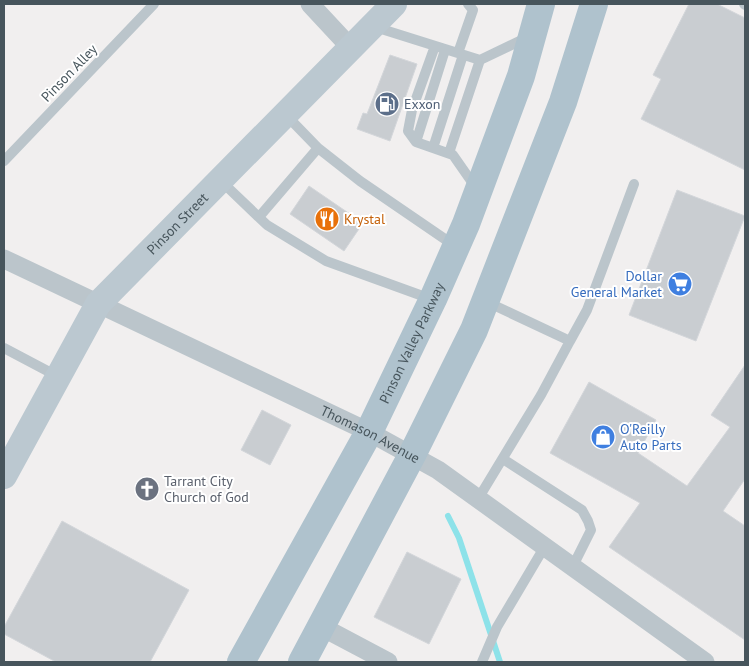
<svg xmlns="http://www.w3.org/2000/svg" width="749" height="666" font-family="'PT Sans',sans-serif">
<style>
.lines{fill:none;stroke-linecap:round;stroke-linejoin:round}
.stream{stroke:#8de2e9;stroke-width:6}
.building{fill:#c9cdd1;stroke:#d3d6da}
.lane{stroke:#bbc5cb;stroke-width:10}
.street{stroke:#bbc5cb;stroke-width:19}
.secondary{stroke:#bbc8d0;stroke-width:26}
.primary{stroke:#afc2cd;stroke-width:28}
.labels{text-anchor:middle;dominant-baseline:central;stroke-width:4;stroke-linejoin:round;paint-order:stroke}
.street-label{font-size:14px;fill:#47555c;stroke:#fff}
.service-label{font-size:14px;fill:#4e5e75;stroke:#fff;text-anchor:start}
.food-label{font-size:14px;fill:#c56008;stroke:#fff;text-anchor:start}
.shop-label{font-size:14px;fill:#366cbe;stroke:#fff;text-anchor:end}
.worship-label{font-size:14px;fill:#5b616d;stroke:#fff;text-anchor:start}
</style>
<rect width="100%" height="100%" fill="#f1efef"/>
<g class="lines">
<path class="stream" d="M448,516L459,538L500,662"/>
</g>
<path class="building" d="M689,4H717L745,18V170L641,119L661,79L653,75Z
M390,55L417,64L390,141L357,129L363,113L367,114Z
M309,186L363,223L344,251L290,214Z
M677,190L745,216L696,341L629,315Z
M745,365V479L723,511L745,526V640L609,547L640,503L550,453L589,382L656,420L638,453L687,486L730,427L711,415Z
M262,410L291,425L270,465L241,450Z
M62,521L189,590L150,662H56L4,634V627Z
M407,552L461,579L429,644L374,617Z"/>
<g class="lines">
<path class="lane" d="M744,4L745,5
M375,27L480,60L528,37
M435,46L412,110L408,131L416,142L453,155L476,188
M458,53L473,10L468,4
M285,114L318,148L360,181L455,246
M416,142L445,50
M433,148L463,55
M449,153L480,60
M4,161L154,4
M221,181L267,225L326,261L431,299
M259,217L318,148
M487,302L570,341L587,310L634,184
M4,348L57,376
M503,459L582,510L588,521L591,530L573,566
M478,499L541,395L570,341
M482,662L497,627L545,546"/>
<g class="street">
<path d="M310,4L350,47"/>
<path id="s1" d="M4,259L369,432L438,470L705,662"/>
<path d="M322,627L388,662"/>
</g>
<path class="secondary" id="s2" d="M4,476L98,304L394,4"/>
<g class="primary">
<path id="s3" d="M241,662L369,432L433,299L466,224L521,76L541,4"/>
<path d="M302,662L412,455L474,330L563,102L594,4"/>
</g>
</g>
<defs>
<symbol id="fuel-disc" viewBox="-11 -11 22 22"><circle r="9.5" fill="#5c6f8a" stroke="#fff"/><path d="M-5.5-6h7V0h2V4h1.3V-2.5L3-4.5l.8-.8L6-3V5H2.5V1h-1V6h-7ZM-4.2-4.7v3.2H.2V-4.7Z" fill="#fff"/></symbol>
<symbol id="restaurant-disc" viewBox="-11 -11 22 22"><circle r="9.5" fill="#e8710a" stroke="#fff"/><path d="M-5-6h1v4h1v-4h1v4h1v-4h1v5L-1.5 .5V6h-2V.5L-5-1ZM5-6V6H3V1.5H1.5Q1.5-4 5-6Z" fill="#fff"/></symbol>
<symbol id="supermarket-disc" viewBox="-11 -11 22 22"><circle r="9.5" fill="#3f7fe0" stroke="#fff"/><path d="M-6-5.5h2.5l.6 2H6L4.5 2H-2.5L-4.4-4H-6ZM-1.5 3.2a1.3 1.3 0 1 0 .1 0ZM3 3.2a1.3 1.3 0 1 0 .1 0Z" fill="#fff"/></symbol>
<symbol id="shop-disc" viewBox="-11 -11 22 22"><circle r="9.5" fill="#3f7fe0" stroke="#fff"/><path d="M-5-2.5h2.3a2.7 3.5 0 0 1 5.4 0H5L5.5 6h-11ZM-1.5-2.5h3a1.5 2.3 0 0 0-3 0Z" fill="#fff"/></symbol>
<symbol id="church-disc" viewBox="-11 -11 22 22"><circle r="9.5" fill="#6b7280" stroke="#fff"/><path d="M-1.2-6h2.4v3.5h3.3v2.4h-3.3V6h-2.4V-.1h-3.3v-2.4h3.3Z" fill="#fff"/></symbol>
</defs>
<g fill-rule="evenodd">
<use href="#fuel-disc" x="373" y="90" width="28" height="28"/>
<use href="#restaurant-disc" x="313" y="205" width="28" height="28"/>
<use href="#supermarket-disc" x="666" y="270" width="28" height="28"/>
<use href="#shop-disc" x="589" y="423" width="28" height="28"/>
<use href="#church-disc" x="133" y="475" width="28" height="28"/>
</g>
<g class="labels">
<g class="street-label">
<text transform="translate(69 73) rotate(-46)">Pinson Alley</text>
<text stroke="none"><textPath href="#s2" startOffset="309">Pinson Street</textPath></text>
<text stroke="none"><textPath href="#s3" startOffset="362">Pinson Valley Parkway</textPath></text>
<text stroke="none"><textPath href="#s1" startOffset="406">Thomason Avenue</textPath></text>
</g>
<g class="service-label">
<text x="404" y="104">Exxon</text>
</g>
<g class="food-label">
<text x="344" y="219">Krystal</text>
</g>
<g class="shop-label">
<text x="662" y="276">Dollar<tspan x="662" dy="16">General Market</tspan></text>
<text x="620" y="429" text-anchor="start">O'Reilly<tspan x="620" dy="16">Auto Parts</tspan></text>
</g>
<g class="worship-label">
<text x="164" y="481">Tarrant City<tspan x="164" dy="16">Church of God</tspan></text>
</g>
</g>
<rect width="749" height="666" fill="none" stroke="#47555c" stroke-width="10"/>
</svg>
